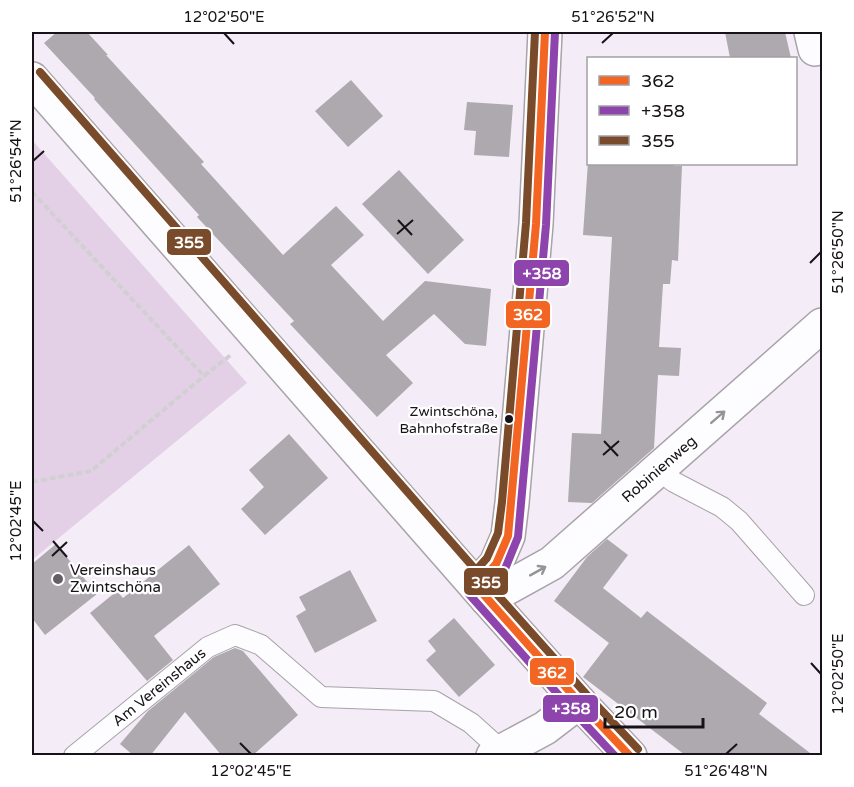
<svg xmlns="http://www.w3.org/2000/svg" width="854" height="787" font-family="'Varela Round',sans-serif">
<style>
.green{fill:#e3d0e6}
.building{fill:#aea8af}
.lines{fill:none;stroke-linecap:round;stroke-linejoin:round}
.lane-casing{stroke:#a8a2a9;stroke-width:22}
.street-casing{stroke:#a8a2a9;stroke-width:36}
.secondary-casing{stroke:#a8a2a9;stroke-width:36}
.path{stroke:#d1cfd2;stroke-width:4;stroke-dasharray:6 3;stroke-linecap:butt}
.lane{stroke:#fdfcfe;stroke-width:20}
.street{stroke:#fdfcfe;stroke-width:33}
.secondary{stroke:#fdfcfe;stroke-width:33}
.bus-1-casing{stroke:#fff;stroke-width:12}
.bus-2-casing{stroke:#fff;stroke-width:12}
.bus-3-casing{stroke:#fff;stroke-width:12}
.bus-1{stroke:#f26522;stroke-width:8}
.bus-2{stroke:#8e44ad;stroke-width:8}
.bus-3{stroke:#7a4b2a;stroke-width:8}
.oneway{stroke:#969396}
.ticks{fill:none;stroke:#171218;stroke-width:2}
.bus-dot{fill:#171218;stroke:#fff;stroke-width:2}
.poi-dot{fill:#645e66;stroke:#fff;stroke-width:2}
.labels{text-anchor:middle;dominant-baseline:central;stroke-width:4.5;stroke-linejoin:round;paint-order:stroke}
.bus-label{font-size:14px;fill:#171218;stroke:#fff;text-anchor:end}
.street-label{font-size:15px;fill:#171218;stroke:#fff}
.poi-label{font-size:15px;fill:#171218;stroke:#fff;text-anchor:start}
.line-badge{stroke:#fff;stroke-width:2}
.badge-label{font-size:16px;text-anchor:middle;font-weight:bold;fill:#fff}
.neatline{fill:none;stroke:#171218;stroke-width:2}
.ticks-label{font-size:15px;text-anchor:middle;fill:#171218}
</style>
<rect width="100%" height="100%" fill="#f4ecf6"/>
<path class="green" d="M32,140L247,383L32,560Z"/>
<path class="building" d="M57,32H87L108,55H106L204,162L201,164L283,255L336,206L364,235L331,265L383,321L425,281L491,289L486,346L465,344L434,314L386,355L413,383L377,417L290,324L294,321L197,217L199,215L94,99L95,98L44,43Z
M725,32H785L791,58H730Z
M351,80L383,116L348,147L315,111Z
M467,102L513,105L509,157L474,155L476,131L464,130Z
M588,162V164H674V166H682L678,261L672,260L670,284H663L659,347L681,348L679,376L658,375L654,448L592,503L568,502L572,433L601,434L612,237L583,235Z
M399,170L464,240L428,274L362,204Z
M289,434L328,478L265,535L241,509L264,487L249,470Z
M607,539L628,555L603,588L641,618L647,611L767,703L759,714L814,756L685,755L583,677L609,643L554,601L587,557Z
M56,544L97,594L45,635L32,618V564Z
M189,545L220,584L154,636L173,660L147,681L90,613L117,591L123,598Z
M350,570L377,621L315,653L296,616L306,610L299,597Z
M454,618L495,665L459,697L426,660L436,651L428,641Z
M235,648L243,651L298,715L252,756H222L185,712L150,756H134L120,744L148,711L214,657Z"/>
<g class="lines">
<defs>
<path id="lane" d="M658,470L674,482L722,507L739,521L804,595
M74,756L208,647L235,635L261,645L321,697L434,701L471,723L502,751"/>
<path id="street" d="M811,32L815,49L822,47
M487,599L552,563L822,325
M493,756L545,728L579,702"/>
<path id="secondary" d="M32,79L487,599L579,702L630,756
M476,586L496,564L508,536L512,503L536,224L545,32"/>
</defs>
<use href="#lane" class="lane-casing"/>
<use href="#street" class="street-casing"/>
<use href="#secondary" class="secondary-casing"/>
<path class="path" d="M32,192L204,376L232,354
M32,482L91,471L204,376"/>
<use href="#lane" class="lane"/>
<use href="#street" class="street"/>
<use href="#secondary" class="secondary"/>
<defs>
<path id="bus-1" d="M476,586L496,564L508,536L536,224L545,32
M476,586L579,702L630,756"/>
<path id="bus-2" d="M468,593L571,709L615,756
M484,593L505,569L518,537L546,225L555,32"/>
<path id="bus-3" d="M40,72L495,592L587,695L638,749
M468,579L487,558L498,533L502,502L526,223L535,32"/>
</defs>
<use href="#bus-1" class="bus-1-casing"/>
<use href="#bus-2" class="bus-2-casing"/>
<use href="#bus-3" class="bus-3-casing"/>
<use href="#bus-1" class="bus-1"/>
<use href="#bus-2" class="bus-2"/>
<use href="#bus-3" class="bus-3"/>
</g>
<defs><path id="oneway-shaft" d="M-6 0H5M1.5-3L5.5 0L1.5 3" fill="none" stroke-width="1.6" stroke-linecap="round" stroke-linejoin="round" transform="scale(1.5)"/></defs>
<g class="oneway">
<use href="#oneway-shaft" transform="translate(718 417) rotate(-41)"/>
<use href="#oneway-shaft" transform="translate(538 571) rotate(-29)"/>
</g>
<path class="ticks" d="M224,33L234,44M602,43L613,33M33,161L44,151M398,220L412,235M397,234L413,220M810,263L821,252M604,441L618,456M603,455L619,441M33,521L43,531M53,541L67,557M52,556L67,542M811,663L821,674M240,743L251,754M726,754L737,744"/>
<circle class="bus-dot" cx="509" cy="419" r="5"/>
<circle class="poi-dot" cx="58" cy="579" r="6"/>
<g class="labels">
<g class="bus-label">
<text x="498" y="411">Zwintschöna,<tspan x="498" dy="17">Bahnhofstraße</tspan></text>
</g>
<g class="street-label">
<text transform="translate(659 469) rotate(-41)">Robinienweg</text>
<text transform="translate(159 687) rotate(-39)">Am Vereinshaus</text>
</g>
<g class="poi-label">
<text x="70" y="570">Vereinshaus<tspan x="70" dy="17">Zwintschöna</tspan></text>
</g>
</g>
<g class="line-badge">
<rect x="166" y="228" width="46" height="28" rx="6" fill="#7a4b2a"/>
<rect x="513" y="259" width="57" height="28" rx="6" fill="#8e44ad"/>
<rect x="505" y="300" width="46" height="29" rx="6" fill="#f26522"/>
<rect x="463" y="567" width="46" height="29" rx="6" fill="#7a4b2a"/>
<rect x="529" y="657" width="46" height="29" rx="6" fill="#f26522"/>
<rect x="542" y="694" width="57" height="29" rx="6" fill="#8e44ad"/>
</g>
<g class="badge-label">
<text x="189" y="248">355</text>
<text x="542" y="279">+358</text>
<text x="528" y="320">362</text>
<text x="486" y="588">355</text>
<text x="552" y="678">362</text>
<text x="571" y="714">+358</text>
</g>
<rect width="854" height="787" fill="none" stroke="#ffffff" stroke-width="66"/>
<rect x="587" y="57" width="210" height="108" fill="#ffffff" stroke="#a2a0a3" stroke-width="1.5"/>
<rect x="599" y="76" width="30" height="9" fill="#f26522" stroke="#a2a0a3" stroke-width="1.5"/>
<text x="641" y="87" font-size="18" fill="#171218">362</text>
<rect x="599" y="106" width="30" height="9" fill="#8e44ad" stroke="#a2a0a3" stroke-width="1.5"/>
<text x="641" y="117" font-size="18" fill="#171218">+358</text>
<rect x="599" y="136" width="30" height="9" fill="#7a4b2a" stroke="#a2a0a3" stroke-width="1.5"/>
<text x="641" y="147" font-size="18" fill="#171218">355</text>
<path d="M605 718v9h98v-9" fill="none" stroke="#171218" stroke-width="3"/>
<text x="614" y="718" font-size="18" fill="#171218" stroke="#ffffff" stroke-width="4.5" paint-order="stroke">20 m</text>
<rect x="33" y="33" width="788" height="721" class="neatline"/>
<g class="ticks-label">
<text x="224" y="22">12°02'50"E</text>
<text x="613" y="22">51°26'52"N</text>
<text transform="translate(16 161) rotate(-90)" y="5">51°26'54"N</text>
<text transform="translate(838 252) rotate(-90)" y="5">51°26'50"N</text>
<text transform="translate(16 521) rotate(-90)" y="5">12°02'45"E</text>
<text transform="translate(838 674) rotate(-90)" y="5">12°02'50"E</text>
<text x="251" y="776">12°02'45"E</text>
<text x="726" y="776">51°26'48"N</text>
</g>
</svg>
